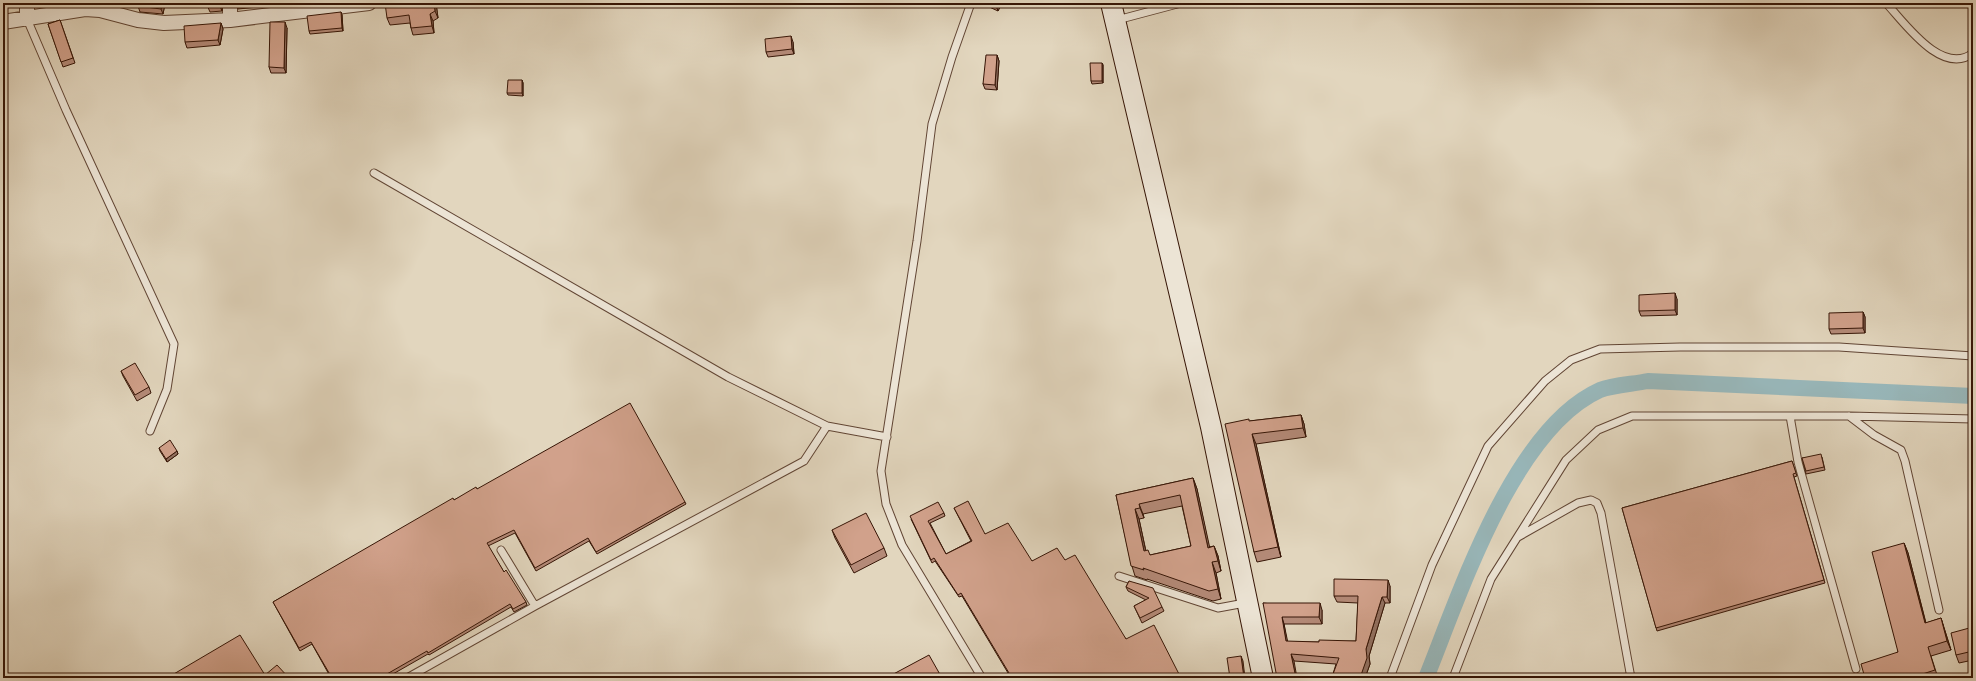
<svg xmlns="http://www.w3.org/2000/svg" width="1976" height="681" font-family="'IM FELL English',serif">
<style>
.lines{fill:none;stroke-linecap:round;stroke-linejoin:round}
.canal{stroke:#98b7ba;stroke-width:16}
.service-casing{stroke:#614534;stroke-width:9}
.minor-casing{stroke:#614534;stroke-width:16}
.secondary-casing{stroke:#361506;stroke-width:22}
.service{stroke:#ece4d5;stroke-width:7}
.minor{stroke:#ece4d5;stroke-width:14}
.secondary{stroke:#ece4d5;stroke-width:20}
.wall{fill:#b48a78;stroke:#361506;fill-rule:evenodd}
.shaded-wall{fill:#927161;stroke:#361506}
.building{fill:#d1a18b;stroke:#361506;fill-rule:evenodd}
</style>
<rect width="100%" height="100%" fill="#e2d6be"/>
<filter id="stains"><feTurbulence type="fractalNoise" baseFrequency=".005" numOctaves="4"/><feColorMatrix values="0 0 0 0 .2 0 0 0 0 .09 0 0 0 0 .02 0 0 0 .5 -.17"/></filter>
<radialGradient id="worn" r=".72"><stop offset=".6" stop-color="#630" stop-opacity="0"/><stop offset="1" stop-color="#630" stop-opacity=".3"/></radialGradient>
<g class="lines">
<path class="canal" d="M1426,678C1460,594 1513,429 1600,390C1613,385 1634,384 1648,381L1973,396"/>
<defs>
<path id="service" d="M971,3L952,57L932,124L917,241L881,471L886,504L902,545L982,678
M1886,3C1904,22 1942,77 1973,53
M27,19L66,110L174,344L167,389L150,431
M1117,20L1181,3
M374,173L728,377L827,426
M1790,416L1798,462L1856,669
M1849,416L1874,435L1901,450L1905,461L1939,610
M1518,537L1578,503L1591,500L1597,503L1601,513L1631,678
M501,550L535,606
M1119,576L1218,608L1245,603
M407,678L535,606L804,461L827,426L887,437
M1390,678L1432,565L1488,446L1545,381L1571,360L1600,349L1680,347H1839L1973,356
M1453,678L1491,579L1566,460L1598,430L1632,416H1849L1973,419"/>
<path id="minor" d="M230,3V20
M27,19V3
M3,22L85,9L100,10L138,20L164,23L230,20L369,3"/>
<path id="secondary" d="M1111,3L1211,427L1263,678"/>
</defs>
<use href="#service" class="service-casing"/>
<use href="#minor" class="minor-casing"/>
<use href="#secondary" class="secondary-casing"/>
<use href="#service" class="service"/>
<use href="#minor" class="minor"/>
<use href="#secondary" class="secondary"/>
</g>
<path class="wall" d="M139,3H165L163,14L140,12L138,6Z
M207,3H222V11L210,12L207,5Z
M236,3H288V4L238,9Z
M436,3L438,18L433,21L434,33L413,35L411,28L410,23L390,25L387,18Z
M984,3H1002L998,11L985,5Z
M1125,3H1145L1127,7Z
M341,12L342,15L343,31L310,34L309,31Z
M60,20L75,63L63,67L48,24Z
M221,23L223,29L220,45L187,48L185,42Z
M287,28L286,73H271L269,67Z
M793,42L794,54L768,57L766,52Z
M997,55L999,61L997,90L985,89L983,84Z
M1102,63L1103,65V83L1092,84L1091,81Z
M522,80L523,83V96L508,95L507,93Z
M1677,299V315L1641,316L1639,311Z
M1863,312L1865,317V333L1831,334L1829,329Z
M121,371L149,387L151,393L137,401L123,376Z
M1301,415L1304,424L1306,437L1256,444L1281,557L1257,562L1254,552L1250,421Z
M159,448L177,451L178,454L167,462L160,451Z
M1822,457L1825,470L1806,474L1802,458Z
M1792,461L1797,476L1794,477L1825,583L1657,631L1622,508Z
M1193,478L1197,489L1209,547L1214,546L1218,556L1221,571L1216,573L1221,599L1213,601L1147,579V580L1135,576L1131,563L1116,495ZM1182,506L1191,546L1150,555L1146,551L1139,519L1144,518L1143,514Z
M477,489L685,502L686,504L597,554L589,541L536,571L515,533L488,546L504,572L526,602L527,605L514,612L511,607L429,655L428,654L386,678H331L312,644L300,651L273,602L454,500Z
M954,508L985,534L1032,561L1065,560L1126,639L1181,678H1011L962,596L959,597L935,561L932,563L911,519L944,513L945,516L930,523L946,554L971,541Z
M832,530L884,548L887,556L854,573L835,538Z
M1904,543L1908,553L1926,623L1941,618L1951,650L1931,656L1938,678H1865L1898,652Z
M1129,581L1162,607L1164,611L1142,623L1134,606L1146,600L1128,591L1126,587Z
M1390,586V603H1385L1369,656L1370,664L1365,678H1334L1333,674L1336,664L1294,661L1263,603L1322,610V624H1284L1287,642H1319L1356,641L1358,603L1337,602L1334,596Z
M1973,627V660L1959,663L1956,655Z"/>
<path class="shaded-wall" d="M163,3H165V4L163,14L161,9Z
M219,3H222V11L219,4Z
M434,3H436L438,18L435,11Z
M1000,3H1002L998,11L997,8Z
M341,12L342,15L343,31L342,28Z
M430,14L433,21L434,33L432,26Z
M285,22L287,28L286,73L284,68Z
M221,23L223,29L220,45L218,40Z
M791,36L793,42L794,54L792,49Z
M997,55L999,61L997,90L995,85Z
M1102,63L1103,65V83L1102,81Z
M522,80L523,83V96L522,93Z
M1675,293L1677,299V315L1675,310Z
M1863,312L1865,317V333L1863,328Z
M1301,415L1304,424L1306,437L1303,428Z
M1252,434L1256,444L1281,557L1278,547Z
M177,451L178,454L167,462L166,459Z
M1193,478L1197,489L1212,558L1208,548Z
M1139,504L1143,514L1144,518L1140,508Z
M1135,509L1139,519L1148,562L1144,551Z
M1904,543L1908,553L1928,632L1925,623Z
M1214,546L1218,556L1221,571L1218,561Z
M1212,562L1216,573L1221,599L1218,589Z
M1388,580L1390,586V603L1387,597Z
M1382,597L1385,603L1369,656L1370,664L1365,678H1360L1366,649Z
M1320,603L1322,610V624L1319,617Z
M1282,617L1284,624L1289,648L1286,641Z
M1941,618L1944,628L1951,650L1947,641Z
M1291,654L1294,661L1297,678H1296Z
M1241,656L1243,661L1245,678H1244Z"/>
<path class="building" d="M139,3H163L161,9L138,6Z
M207,3H219V4L207,5Z
M385,3H434L435,11L430,14L432,26L411,28L409,15L387,18Z
M986,3H1000L997,8Z
M341,12L342,28L309,31L307,16Z
M60,20L73,58L61,62L48,24Z
M270,22H285L284,68L269,67Z
M221,23L218,40L185,42L184,26Z
M791,36L792,49L766,52L765,39Z
M986,55H997L995,85L983,84Z
M1090,63H1102V81H1091Z
M508,80H522V93H507Z
M1675,293V310L1639,311V295Z
M1863,312V328L1829,329V313Z
M135,363L149,387L135,395L121,371Z
M630,403L685,502L596,552L588,538L535,568L514,530L487,543L504,572L506,570L526,602L513,609L510,604L428,653L427,651L380,678H332L311,642L299,648L273,602L453,498L454,500L476,487L477,489Z
M1301,415L1303,428L1252,434L1278,547L1254,552L1225,424L1249,419V421Z
M170,440L177,451L166,459L159,448Z
M1821,454L1824,467L1806,471L1802,458Z
M1792,461L1796,473L1793,474L1824,580L1656,628L1622,508Z
M1193,478L1208,548L1214,546L1218,561L1212,562L1218,589L1209,591L1143,568L1144,570L1131,566L1116,495ZM1180,495L1191,546L1150,555L1148,550L1144,551L1135,509L1140,508L1139,504Z
M968,501L985,534L1008,523L1032,561L1057,548L1065,560L1075,555L1126,639L1154,625L1181,678H1019L1018,677L1017,678H1012L961,593L958,595L934,558L931,560L910,516L938,502L944,513L928,521L946,554L972,541L954,508Z
M866,513L884,548L851,565L832,530Z
M1904,543L1925,623L1941,618L1947,641L1928,647L1935,670L1910,678H1865L1861,664L1898,652L1872,552Z
M1334,579L1388,580L1387,597H1382L1366,649L1367,658L1360,678H1344L1333,674L1339,658L1291,654L1296,678H1277L1263,603H1320L1319,617H1282L1286,641L1319,642V640L1356,641L1358,596H1334Z
M1129,581L1153,588L1162,607L1140,618L1134,606L1149,598L1126,587Z
M1973,627V651L1956,655L1951,633Z
M240,635L265,675L277,665L289,678H167Z
M929,655L942,678H886Z
M1241,656L1244,678H1230L1227,658Z"/>
<rect width="1976" height="681" fill="none" stroke="#e2d6be" stroke-width="16"/>
<rect x="4" y="4" width="1968" height="673" fill="none" stroke="#361506" stroke-width="2"/>
<rect x="8" y="8" width="1960" height="665" fill="none" stroke="#361506"/>
<rect width="100%" height="100%" filter="url(#stains)"/>
<rect width="100%" height="100%" fill="url(#worn)"/>
</svg>
